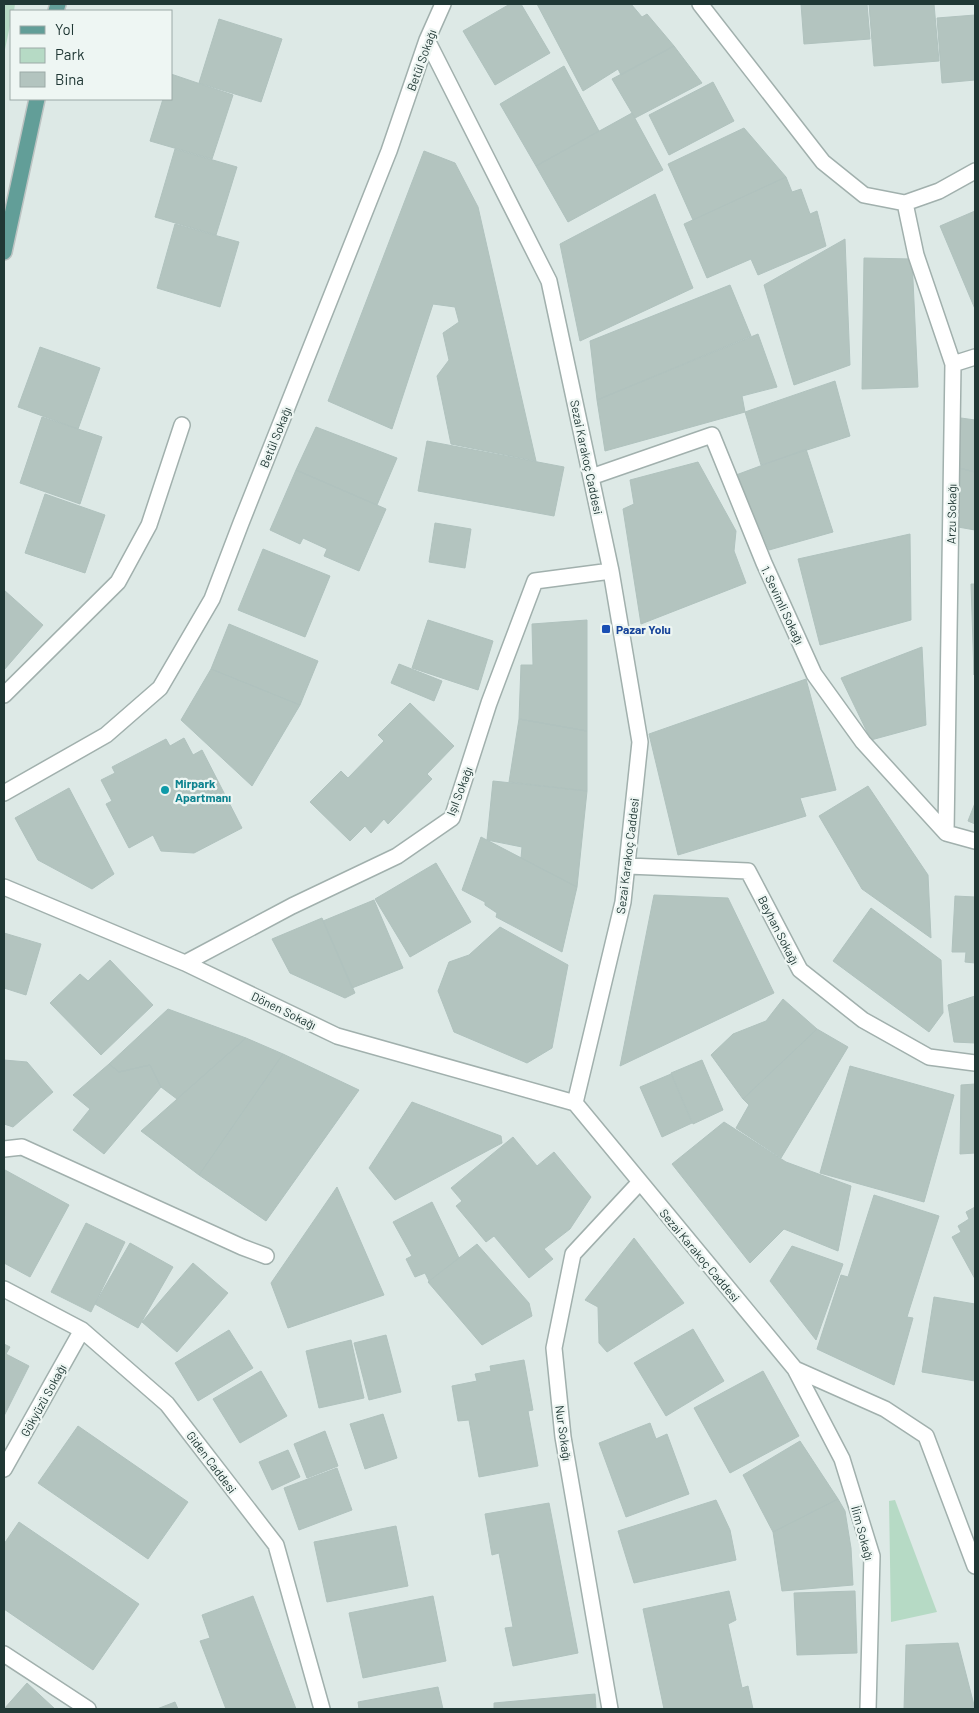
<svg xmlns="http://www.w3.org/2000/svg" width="979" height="1713" font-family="Barlow,sans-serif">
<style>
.green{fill:#b6dac5}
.building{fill:#b3c4bf;stroke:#b0c2be}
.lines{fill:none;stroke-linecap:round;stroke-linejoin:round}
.minor-casing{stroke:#a1b0ad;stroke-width:18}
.major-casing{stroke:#bcc3c2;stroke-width:18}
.minor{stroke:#fff;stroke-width:15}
.major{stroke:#629e98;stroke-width:15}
.transit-dot{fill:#1a4fb4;stroke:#eef6f3;stroke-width:2}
.culture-dot{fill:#0f9aa8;stroke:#eef6f3;stroke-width:2}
.labels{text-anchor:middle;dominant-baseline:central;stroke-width:4.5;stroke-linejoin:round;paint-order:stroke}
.street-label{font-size:12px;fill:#203835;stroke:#eef6f3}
.transit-label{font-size:12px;font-weight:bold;fill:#164399;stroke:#eef6f3;text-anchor:start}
.culture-label{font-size:12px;font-weight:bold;fill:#0d838f;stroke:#eef6f3;text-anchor:start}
</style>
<rect width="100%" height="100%" fill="#dde9e6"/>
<path class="green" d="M4,4H15L14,11H11V21L4,54Z
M895,1500L937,1612L891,1622L889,1501Z"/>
<path class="building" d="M510,4H521L550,53L495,85L463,31Z
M537,4H631L642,17L647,14L674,46L621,75L618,69L583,91Z
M801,4H867L870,39L804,44Z
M869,4H934L939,61L874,66Z
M975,15V80L942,83L937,18Z
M219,19L282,39L261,102L199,83Z
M674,46L702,83L635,118L612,79Z
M564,66L599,131L536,166L500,104Z
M171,74L233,95L212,159L150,141L163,99H171Z
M713,82L734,121L669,155L649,115Z
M632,113L663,170L568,222L536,166Z
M744,128L786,177L693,220L668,164Z
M175,149L237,167L216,235L155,217Z
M424,151L455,163L478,207L536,461L451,444L437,376L449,360L443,333L459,322L455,307L433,304L392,429L328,401Z
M786,177L792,192L801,189L810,214L817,211L826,246L758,275L751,259L707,278L684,224Z
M655,194L693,288L580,341L560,244Z
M975,211V309L940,226Z
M175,224L239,242L220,307L157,288Z
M845,239L850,365L794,385L764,285Z
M864,258L912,259L918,387L862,389Z
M730,285L751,336L597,400L590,341Z
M758,334L777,387L742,396L745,412L605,451L597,400Z
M40,347L100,368L78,429L18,407Z
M835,381L850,436L761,465L745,412Z
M42,417L102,437L80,504L20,483Z
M961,418L975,420V472L959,468Z
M316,427L397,458L377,505L296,470Z
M427,441L564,467L554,516L418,491Z
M806,449L833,532L769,550L736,475Z
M698,462L736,531L734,551L746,583L641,624L623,509L634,504L630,480Z
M959,468L975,472V530L958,527Z
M296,470L386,509L359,571L324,556L327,549L303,538L300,544L270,530Z
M45,494L105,515L85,573L25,553Z
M435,523L471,529L465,568L429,562Z
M910,534L911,620L820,645L798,559Z
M263,549L330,576L305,637L238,610Z
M971,584H975L974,675Z
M4,590L43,625L4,670Z
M428,620L493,641L478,690L412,668Z
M587,620V731L519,719L521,665H533L532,624Z
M229,624L318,661L300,705L211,669Z
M922,647L926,725L871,740L841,678Z
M399,664L442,681L434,701L391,683Z
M211,669L300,705L252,786L181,720Z
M806,679L836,790L800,798L806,816L678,855L649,734Z
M410,703L454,746L427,774L432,779L388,824L384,819L371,833L365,826L350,841L310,802L341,771L348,778L384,741L378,735Z
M519,719L587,731V791L509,782Z
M184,738L193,755L202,750L242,828L194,853L161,851L153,835L129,848L106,804L112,801L101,780L115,773L112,767L166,739L170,746Z
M493,781L587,791L577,887L521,858L522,847L487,840Z
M868,786L928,875L931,938L862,889L819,816Z
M69,788L114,874L92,889L38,860L15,818Z
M975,803V824L968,821Z
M481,837L577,887L562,952L496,917L497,913L485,905V902L462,890Z
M436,863L471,922L410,957L375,899Z
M654,895L728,898L774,993L620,1066Z
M955,896L975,897V963L965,962L966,952H952Z
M374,900L403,968L352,988L323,921Z
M871,908L941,960L943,1013L929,1032L833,961Z
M322,918L355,993L345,998L290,973L272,939Z
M500,927L568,965L552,1048L527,1063L454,1032L438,991L449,962L469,955Z
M4,933L41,944L26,995L4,988Z
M110,960L153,1005L101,1055L50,1003L80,974L88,981Z
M975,996V1043L954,1042L948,1005Z
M783,999L817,1029L743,1099L711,1055L733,1034L766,1021Z
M168,1009L246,1038L177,1099L161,1087L150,1065L119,1072L109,1064Z
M817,1029L848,1047L781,1158L736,1128L749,1105L743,1099Z
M246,1038L283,1054L199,1175L141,1131Z
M283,1054L359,1090L266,1221L199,1175Z
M4,1060L27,1062L53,1092L13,1127L4,1124Z
M702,1060L723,1110L693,1124L671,1073Z
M109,1064L119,1072L150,1065L161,1087L104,1154L73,1130L90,1109L73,1095Z
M850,1066L954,1095L924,1202L820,1173Z
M671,1074L692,1123L662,1137L640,1087Z
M975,1084V1153L960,1154L961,1085Z
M412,1102L501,1136L502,1143L395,1200L369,1168Z
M724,1122L786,1162L851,1186L838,1251L784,1229L750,1263L672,1164Z
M513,1137L537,1166L554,1152L591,1197L570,1229L544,1249L553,1259L529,1278L494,1236L486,1242L456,1206L462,1201L451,1188Z
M5,1170L69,1205L30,1277L4,1263Z
M337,1187L384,1295L288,1328L271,1283Z
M874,1195L939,1216L907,1317L913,1318L894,1385L817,1349L841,1275L848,1277Z
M432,1202L459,1258L429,1281L425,1273L415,1277L406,1259L412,1256L393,1222Z
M975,1207V1279L952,1237L961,1232L958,1226L969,1219L966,1212Z
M86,1223L125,1242L91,1312L51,1292Z
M634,1238L684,1303L607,1352L599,1343L598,1307L585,1300Z
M130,1243L173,1267L138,1328L95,1304Z
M477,1244L529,1303L532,1316L482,1345L428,1282Z
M792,1246L843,1264L816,1340L770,1281Z
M193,1263L228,1293L177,1352L142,1322Z
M934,1297L975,1304V1381L922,1372Z
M693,1329L724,1381L666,1416L634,1363Z
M229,1330L253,1368L198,1401L175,1363Z
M386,1335L401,1392L369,1400L354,1343Z
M351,1340L364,1398L319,1408L306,1351Z
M4,1344L10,1347L6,1354L29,1366L4,1416Z
M524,1360L533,1410L528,1411L538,1466L479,1477L469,1420L458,1421L452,1386L477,1381L475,1374L491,1371L490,1366Z
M261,1371L287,1416L240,1443L213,1399Z
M763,1371L799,1436L730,1473L694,1408Z
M383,1414L397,1458L365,1469L350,1424Z
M650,1423L656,1439L667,1434L689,1494L626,1517L599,1443Z
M78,1426L188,1502L148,1559L38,1483Z
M325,1431L338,1466L307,1478L294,1444Z
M800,1441L838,1499L773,1532L743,1475Z
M288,1450L300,1477L272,1490L259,1462Z
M337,1468L352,1510L299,1530L284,1488Z
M838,1499L845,1511L851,1548L853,1585L782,1591L773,1532Z
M716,1500L730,1530L736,1560L634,1583L618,1531Z
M549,1503L578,1653L513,1666L505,1628L513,1627L499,1553L492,1555L485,1514Z
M19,1522L139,1604L93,1670L4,1609V1544Z
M396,1526L408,1586L327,1602L314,1542Z
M729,1591L736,1620L728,1624L742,1688L748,1686L753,1709H664L643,1609Z
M855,1591L857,1653L797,1655L794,1593Z
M253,1596L296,1709H226L200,1641L210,1638L202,1615Z
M433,1596L446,1661L363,1678L349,1613Z
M958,1643L975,1709H904L906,1645Z
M27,1683L55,1709H4Z
M438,1687L443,1709H359L358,1702Z
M595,1694L596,1709H494V1703Z
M175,1702L178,1709H157Z"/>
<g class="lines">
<defs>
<path id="minor" d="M700,4L823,162L864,195L905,203L939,191L975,171
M427,40L549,281L611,571L640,742L623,902L575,1103
M905,203L916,255L953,364L946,833
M953,364L975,357
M591,477L712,435L764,563L814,674L863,742L946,833L975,841
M4,695L118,582L149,525L182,425
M4,793L106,735L160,688L212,599L241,523L389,151L427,40L443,4
M628,866L748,871L800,970L863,1020L929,1057L975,1063
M4,887L185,963L337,1036L575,1103
M185,963L292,906L397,856L452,818L489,703L535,581L611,571
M575,1103L795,1369L885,1409L926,1436L975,1566
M4,1149L22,1147L242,1247L266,1256
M4,1289L82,1330L167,1404L276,1545L322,1709
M795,1369L842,1459L872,1556L868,1709
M4,1469L82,1330
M4,1654L88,1709
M610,1709L563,1437L554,1348L573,1254L639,1183"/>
<path id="major" d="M56,11L58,4
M4,252L37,99"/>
</defs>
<use href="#minor" class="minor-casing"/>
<use href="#major" class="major-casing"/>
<use href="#minor" class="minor"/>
<use href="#major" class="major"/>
</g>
<rect class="transit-dot" x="601" y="624" width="10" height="10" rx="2.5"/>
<circle class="culture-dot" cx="165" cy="790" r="5"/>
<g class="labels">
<g class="street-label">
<text transform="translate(421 60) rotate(-70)">Betül Sokağı</text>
<text transform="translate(275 437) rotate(-68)">Betül Sokağı</text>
<text transform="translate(587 457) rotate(78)">Sezai Karakoç Caddesi</text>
<text transform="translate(951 514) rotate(-89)">Arzu Sokağı</text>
<text transform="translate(783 605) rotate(65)">1. Sevimli Sokağı</text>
<text transform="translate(459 791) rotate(-69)">Işıl Sokağı</text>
<text transform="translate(627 856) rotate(-83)">Sezai Karakoç Caddesi</text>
<text transform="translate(779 930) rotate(63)">Beyhan Sokağı</text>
<text transform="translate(284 1010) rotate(26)">Dönen Sokağı</text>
<text transform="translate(700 1255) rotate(50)">Sezai Karakoç Caddesi</text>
<text transform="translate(43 1400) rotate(-61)">Gökyüzü Sokağı</text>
<text transform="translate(564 1433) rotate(82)">Nur Sokağı</text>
<text transform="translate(212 1462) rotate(53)">Giden Caddesi</text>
<text transform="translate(863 1533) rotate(75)">İlim Sokağı</text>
</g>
<g class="transit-label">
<text x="616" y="629">Pazar Yolu</text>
</g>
<g class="culture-label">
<text x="175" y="783">Mirpark<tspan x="175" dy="14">Apartmanı</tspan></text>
</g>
</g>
<rect width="979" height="1713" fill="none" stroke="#203835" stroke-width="10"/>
<rect x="10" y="10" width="162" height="90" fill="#eef6f3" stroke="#9caaa7"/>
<rect x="20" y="26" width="25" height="8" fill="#629e98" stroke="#9caaa7"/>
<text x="55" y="35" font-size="15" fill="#203835">Yol</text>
<rect x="20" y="48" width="25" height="15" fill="#b6dac5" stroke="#9caaa7"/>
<text x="55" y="60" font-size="15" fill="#203835">Park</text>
<rect x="20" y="72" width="25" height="15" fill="#b3c4bf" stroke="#9caaa7"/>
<text x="55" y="85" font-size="15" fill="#203835">Bina</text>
</svg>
